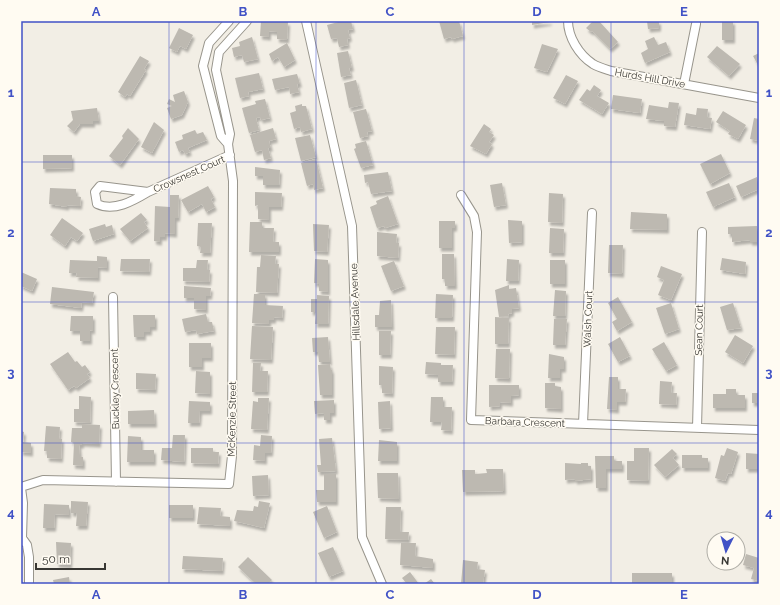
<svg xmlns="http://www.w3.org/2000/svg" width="780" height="605" font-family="Raleway,sans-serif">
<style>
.building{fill:#bdb9b1;filter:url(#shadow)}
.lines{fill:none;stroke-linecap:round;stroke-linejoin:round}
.street-casing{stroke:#98958c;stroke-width:10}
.street{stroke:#fff;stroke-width:8}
.grid{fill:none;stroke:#4152c6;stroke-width:1;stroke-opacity:0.55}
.labels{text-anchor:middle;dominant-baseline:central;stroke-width:3;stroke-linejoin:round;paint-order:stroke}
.street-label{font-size:10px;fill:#383733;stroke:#fffbf2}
.neatline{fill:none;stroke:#4152c6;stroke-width:1.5}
.grid-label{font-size:13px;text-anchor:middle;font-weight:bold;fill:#4152c6}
</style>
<defs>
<filter id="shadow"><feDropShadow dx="2" dy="3.5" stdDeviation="1" flood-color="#0004"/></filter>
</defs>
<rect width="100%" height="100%" fill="#f2eee5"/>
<path class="building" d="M261,21L288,22L287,40L277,39V32L269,31V37L260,36Z
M342,21H351L353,29L348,30L350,38L347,39L348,45L339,47L337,38L331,39L327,25Z
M439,21H459L463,36L452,39L451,37L444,39Z
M532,21H550V22L532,25Z
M593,21H599L618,42L610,49L592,31L591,32L586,28Z
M647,21H659V28L648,29Z
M722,21H733V40H722Z
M179,28L193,35L186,49L180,46L177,52L169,48Z
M252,37L258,59L244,62L242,55L234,57L232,48L240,46L239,42Z
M654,37L658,45L666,42L670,52L645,63L641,53L648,49L645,41Z
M287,43L295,60L284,67L278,57L272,61L269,54Z
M542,44L558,49L547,72L534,68Z
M717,46L740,64L729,76L707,57Z
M348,51L352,68H349L351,75L341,77L337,53Z
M759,53V67L753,56Z
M140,56L149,61L144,69L146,70L130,96L127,94L125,97L118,92Z
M259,73L263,89L248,92L249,96L240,98L235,78Z
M297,74L300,84H297L299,92L290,94L289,87L275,90L272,79Z
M566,75L578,81L565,104L553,98Z
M356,80L362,105L349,108L344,83Z
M594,85L601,90L597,96L609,103L602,114L579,100L587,89L590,91Z
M184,91L188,102L182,115L171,119L167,108L172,106L167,104L169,99L175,102L173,95Z
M613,95L642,99L640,113L611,109Z
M265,99L270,118L261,120L260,117L256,118L259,130L249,133L242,108L256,104L255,101Z
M669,102L679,103L675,127L664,126V121L646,119L649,105L668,108Z
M302,104V106H306L312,129L301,132L300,127L294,129L290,113L296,111L295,106Z
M97,108L99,121H93V124H80L74,132L67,126L73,120L71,111Z
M697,108L708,109L707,117L712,118L710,129L684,125L686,113L696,115Z
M366,109L372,131L367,132L368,136L360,138L353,112Z
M723,111L746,125L738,139L728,134L730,131L716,122Z
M754,118L759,119V141L750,139Z
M154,122L164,130L152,153L141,147Z
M484,124L491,129L489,132L494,135L489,142L492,144L486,154L470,146Z
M128,128L139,139L120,165L109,156L123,138L122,136Z
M273,128L276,139L269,141L271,148H268L271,158L264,160L262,150L255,152L250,135Z
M195,130L197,134L203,132L207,140L188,148L190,152L185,154L183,150L179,152L175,142L183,139L182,135Z
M310,135L316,157L301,161L295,138Z
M366,141L373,165L361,168L354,149L356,148L355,144Z
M721,154L730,173L710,184L700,164Z
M43,155H72V168L43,169Z
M316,159L323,188L314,190L313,184L307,186L301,163Z
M255,167L280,170L279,185H263V176H255Z
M388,172L392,191L371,194L368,182L365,183L364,175Z
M757,177L759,189L741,197L736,186Z
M502,183L506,205L494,207L490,185Z
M729,183L735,197L713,207L706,192Z
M208,186L214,197L211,199L215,207L206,212L202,204L188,212L181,200Z
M50,188L76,189V196L81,197L80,206L67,205V207L49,204Z
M255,192L282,193L281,207H269V220L258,219V205L255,206Z
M549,193L563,194L562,223L548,222Z
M170,195H179L178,218H175V234L165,233V237H160V242L154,241L155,206L170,207Z
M388,196L398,224L385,228L384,226L377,228L370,207L377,204L376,201Z
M631,212L667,214V230L630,229Z
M141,213L147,220L144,222L148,228L130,241L120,229Z
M62,218L83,233L77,241L71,237L65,246L50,235Z
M508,220L522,221V242L509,243Z
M439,221H455V228H452V248H439Z
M250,222H262V228H274L273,242H279V252H249Z
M198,223H212L210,253H200L201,247L197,246Z
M105,224L106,227L112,225L114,234L93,241L89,229Z
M313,224L329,225L327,252L314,251Z
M757,226V242H750V240L732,242V234H728V227Z
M550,228L564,229L563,253H549Z
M377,232L397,234L396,243H399L398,258L377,256Z
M609,245H623L622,274L608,273Z
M442,254H454L455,286H445V279H442Z
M261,255L276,256L275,264H279L277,293L256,292L257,267H260Z
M97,256L107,257V268L98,267V278L76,277L77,273H69L70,260L97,261Z
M722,258L746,262L745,274L720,270Z
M121,259H150L149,272L120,271Z
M315,259L328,260V292L319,291V284L314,283Z
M507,259L519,260L518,281H506Z
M197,260H208L207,270H210L209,282L183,281V268H196Z
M550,260H565V284H550Z
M394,261L404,286L391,291L381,266Z
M661,266L682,274L671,300L658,295L664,280L657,277Z
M21,272L37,279L32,291L21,286Z
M509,285V289L516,288L519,308L512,309V313L508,314L509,316L499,317L495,290Z
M184,286L211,288L210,296H206V310L194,309V298H184Z
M52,287L94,292L92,303L82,302L81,308L50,304Z
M555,290L566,291L565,316H553Z
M254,294H265V305L283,306L282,318L274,317V320H269V324L252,323Z
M436,294L453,295L452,318H435Z
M317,295L329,296L328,324H315L316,312H311V299H317Z
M618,297L632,322L617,331L612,322L617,319L608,303Z
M391,300L392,327H375V315H379L380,301Z
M671,303L679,329L665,334L656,308Z
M733,303L741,328L727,330L720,307Z
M206,314L208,322H212L214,331L197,334L196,330L185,332L182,319Z
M133,315H155V327H150V332H144V337H134Z
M71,316H93V331L90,330V341H80V331H70Z
M495,317L509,318L508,344H495Z
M554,319H567L565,345H553Z
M252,326L273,327L271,360L250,359Z
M436,327H455L454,355L435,354Z
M379,331H391L390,355H379Z
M735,335L753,346L743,363L725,352Z
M328,337L330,362H319L318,352H313L312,338Z
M620,337L630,356L618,362L608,344Z
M664,342L677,365L666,371L652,349Z
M189,343H211V358H202V367H189Z
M496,349H510L509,379L495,378Z
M68,352L75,362L77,361L82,367L85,365L90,372L87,374L90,378L76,388L74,386L68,390L50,364Z
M549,354L564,357V369H560V378H548Z
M426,362L441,363V365H453L452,382H438V375L425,374Z
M253,363H261L260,371H268L267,392H252Z
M330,364L331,370L332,369V395H320L318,365Z
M379,366L393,367L392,394L382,393V385H379Z
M196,371L210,372V394L195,393Z
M136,373L156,374L155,390L136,389Z
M609,377H618V389H626L625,402H617V410L607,409Z
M660,381L672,382L671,393H677L676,405L659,404Z
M545,383H555V386L561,387V409L545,408Z
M489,385H519V395L511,396V403L500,402V406L489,407Z
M726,389H736V395H745V408H713V394H726Z
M752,393H759V403H752Z
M79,396L91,397L90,423L74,422V409H79Z
M431,397H443V407H452L451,431L441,430L442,422H430Z
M258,398H269L267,430L251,429L253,401L258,402Z
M334,400V413H330V420H324V413L315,414L314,401Z
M189,401L210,402V411H200L199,423H188Z
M390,401L391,428L379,429L378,402Z
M154,410L155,424H128V411Z
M82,424L100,425L99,444L82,443V445H79L80,456L83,457V466L73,465L74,443L71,442L72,428H82Z
M46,426L60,427L59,439H62L61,459L47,458V451H44Z
M21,431L24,432L23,442L31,443V453L21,452Z
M173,435H185L184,462L161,460L162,448H172Z
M261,435L272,436L271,453H265V461L253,460L254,445L260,446Z
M128,436L141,437V450H154V462H127Z
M332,438L336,471L318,472L317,465H321L319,439Z
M379,440L397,442V461H378Z
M191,448H213V452H219L218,464L191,463Z
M634,448H649L648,481L627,480V461H634Z
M727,448L738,452L731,474L728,473L725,481L715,478L721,455L724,456Z
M672,449L677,454L673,458L679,465L665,477L654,465Z
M746,453L759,454V469H746Z
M682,455H702V458H708V468H682Z
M595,456H614V461H622V469H606V488H596Z
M565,463L581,464V463H588V466H591V479L575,481V479L565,480Z
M486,469H503L504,491L463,492L462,470H475V474L487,473Z
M377,473H398L399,499L378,498Z
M324,474H336V502H317L316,490H324Z
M268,475L269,495L253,496L252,476Z
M71,501L88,502L86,526H76L77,513H71Z
M259,501L270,503L264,528L234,521L237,510L253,511L254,506L258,507Z
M44,504L69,505V515L55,514L54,528H43Z
M169,505H193V518H169Z
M327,506L337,532L324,538L313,512Z
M199,507L221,508L220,516L230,517V526L197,524Z
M386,507H401L400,532H409L408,540L385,539Z
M56,542L71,543L70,565L57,564Z
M401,543H416L415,556L433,559V568L400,565Z
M333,547L343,571L329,577L318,553Z
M746,554L759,558V581L751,579L754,568L743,565Z
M183,556L223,558L222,571L182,569Z
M248,557L272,580L268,584H256L238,567Z
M463,560L478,562L477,569L485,570L483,584H461Z
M410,572L419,584H407L402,578Z
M632,573H672V584H632Z
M69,577L70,584H54L53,580Z
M431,579L435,584H424Z"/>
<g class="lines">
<defs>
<path id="street" d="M306,21L352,226L362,537L382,584
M568,21C568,37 579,55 593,64C598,67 605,69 611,71L759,98
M684,84L696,24
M228,144L221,136L203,66L209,43L229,21
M148,192C133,201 114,212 97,204L95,192L100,186L148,192L230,155
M461,195L474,216L477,232L471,420L759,430
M113,297L116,482
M583,424L592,213
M697,428L702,232
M21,487L43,480L229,484L232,456L233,181L228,144L230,134L216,70L219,52L247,21
M21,488L23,503L22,538L27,545L29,557V584"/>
</defs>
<use href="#street" class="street-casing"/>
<use href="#street" class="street"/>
</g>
<path class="grid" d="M169,21V584M316,21V584M464,21V584M611,21V584M21,162H759M21,302H759M21,443H759"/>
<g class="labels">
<g class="street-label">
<text transform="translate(650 78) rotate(10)">Hurds Hill Drive</text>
<text transform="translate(189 174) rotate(-24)">Crowsnest Court</text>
<text transform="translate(355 302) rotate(-92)">Hillsdale Avenue</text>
<text transform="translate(588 319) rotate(-88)">Walsh Court</text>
<text transform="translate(699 330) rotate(-89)">Sean Court</text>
<text transform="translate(115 389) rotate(-91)">Buckley Crescent</text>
<text transform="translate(232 419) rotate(-89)">McKenzie Street</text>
<text transform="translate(525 422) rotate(2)">Barbara Crescent</text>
</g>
</g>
<rect width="780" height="605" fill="none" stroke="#fffbf2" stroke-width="44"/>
<g transform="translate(726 551) rotate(185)"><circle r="19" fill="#fffbf2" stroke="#afada6"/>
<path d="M0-3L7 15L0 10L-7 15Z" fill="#4152c6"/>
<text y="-6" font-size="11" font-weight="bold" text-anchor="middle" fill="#383733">N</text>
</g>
<path d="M36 563v6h69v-6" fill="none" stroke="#383733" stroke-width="2"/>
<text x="42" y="563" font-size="12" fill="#383733" stroke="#fffbf2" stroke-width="3" paint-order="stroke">50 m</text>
<rect x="22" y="22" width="736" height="561" class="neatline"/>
<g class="grid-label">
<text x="96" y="16">A</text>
<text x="243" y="16">B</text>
<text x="390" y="16">C</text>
<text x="537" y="16">D</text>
<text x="684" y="16">E</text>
<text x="11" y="97">1</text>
<text x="769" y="97">1</text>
<text x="11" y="237">2</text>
<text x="769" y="237">2</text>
<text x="11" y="377">3</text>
<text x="769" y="377">3</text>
<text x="11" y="517">4</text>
<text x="769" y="517">4</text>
<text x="96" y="599">A</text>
<text x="243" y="599">B</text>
<text x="390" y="599">C</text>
<text x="537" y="599">D</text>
<text x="684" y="599">E</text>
</g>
</svg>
